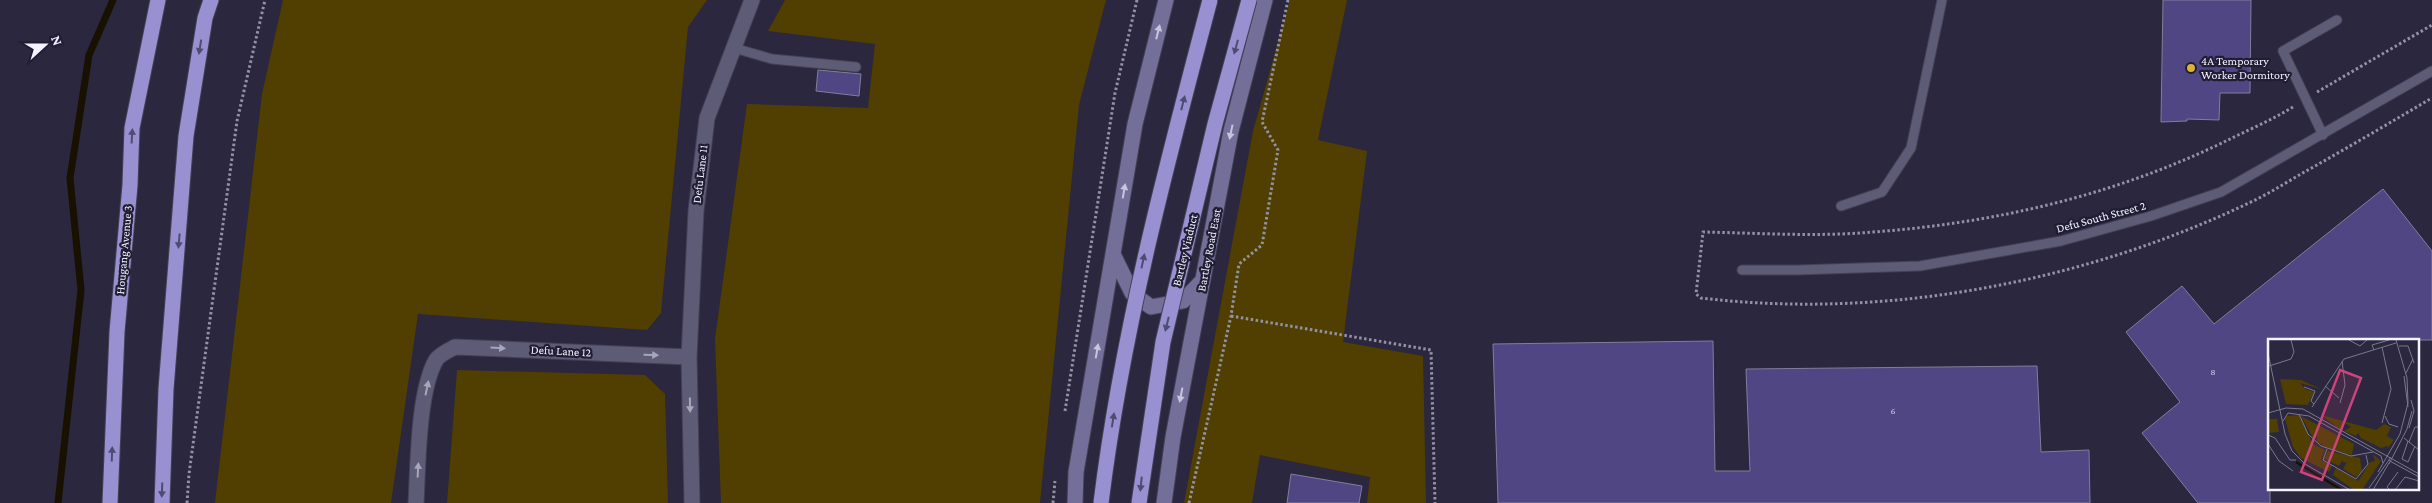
<svg xmlns="http://www.w3.org/2000/svg" width="2432" height="503" font-family="'Crimson Pro',serif">
<style>
.green{fill:#503f00}
.lines{fill:none;stroke-linecap:round;stroke-linejoin:round}
.stream{stroke:#181100;stroke-width:7}
.building{fill:#504684;stroke:#817e9b}
.service-casing{stroke:#444155;stroke-width:11}
.minor-casing{stroke:#444155;stroke-width:17}
.secondary-casing{stroke:#444155;stroke-width:17}
.trunk-casing{stroke:#444155;stroke-width:17}
.path{stroke:#9391a4;stroke-width:3;stroke-dasharray:2.5 2.5;stroke-linecap:butt}
.service{stroke:#5e5b76;stroke-width:9}
.minor{stroke:#5e5b76;stroke-width:15}
.secondary{stroke:#746f98;stroke-width:15}
.trunk{stroke:#9890d1;stroke-width:15}
.trunk-bridge-casing{stroke:#444155;stroke-width:17;stroke-linecap:butt}
.trunk-bridge{stroke:#9890d1;stroke-width:15}
.oneway{fill:#c7c4db}
.oneway2{fill:#504b73}
.oneway3{fill:#a8a6ba}
.poi-dot{fill:#d9b334;stroke:#201d34;stroke-width:2}
.labels{text-anchor:middle;dominant-baseline:central;stroke-width:4.5;stroke-linejoin:round;paint-order:stroke}
.number-label{font-size:10px;fill:#cac7e0}
.poi-label{font-size:12px;fill:#f3f2ff;stroke:#201d34;text-anchor:start}
.street-label{font-size:12px;fill:#f3f2ff;stroke:#201d34}
.inset-river{fill:none;stroke:#181100;stroke-width:2.5}
.inset-road{fill:none;stroke:#7a788c;stroke-width:1}
.view{fill:#cc447c;fill-opacity:0.15;stroke:#cc447c;stroke-width:2.5}
.inset-edge{fill:none;stroke:#f3f2ff;stroke-width:2.5}
</style>
<rect width="100%" height="100%" fill="#2a273f"/>
<path class="green" d="M283,0H707L688,27L661,313L647,330L418,314L391,503H215L262,94Z
M785,0H1106L1079,105L1040,503H721L715,339L747,104L868,108L875,44L768,31Z
M1290,0H1347L1318,140L1367,151L1343,342L1423,356L1426,503H1367L1370,477L1260,455L1252,503H1184L1253,131Z
M457,370L645,375L665,394L668,503H447Z"/>
<g class="lines">
<path class="stream" d="M58,503L81,290L70,178L89,55L113,0"/>
</g>
<path class="building" d="M2163,0H2251L2250,93H2220L2219,120L2187,119V121L2161,122Z
M818,70L861,74L859,96L816,91Z
M2383,189L2432,251V340H2270V503H2198L2142,433L2180,402L2126,332L2182,286L2214,324Z
M1713,341L1715,471H1750L1746,369L2037,366L2041,452L2089,450L2090,503H1498L1493,344Z
M1291,474L1362,486L1359,503H1287Z"/>
<g class="lines">
<defs>
<path id="service" d="M734,48L772,59L856,67
M2323,135L2283,51L2337,20
M1841,206L1882,192L1911,148L1942,0
M1742,270H1797L1920,266L2061,241L2151,216L2221,192L2432,71"/>
<path id="minor" d="M416,503C418,467 418,391 436,360C439,355 449,350 455,347L689,357
M692,503L689,357L696,211L707,118L752,0"/>
<path id="secondary" d="M1113,254L1132,293L1151,307L1183,301L1203,280
M1075,503L1076,472L1135,124L1166,0
M1164,503L1173,437L1231,131L1265,0"/>
<path id="trunk" d="M110,503L117,332L130,185L132,128L158,0
M162,503L166,389L186,136L205,18L211,0"/>
</defs>
<use href="#service" class="service-casing"/>
<use href="#minor" class="minor-casing"/>
<use href="#secondary" class="secondary-casing"/>
<use href="#trunk" class="trunk-casing"/>
<path class="path" d="M2317,92L2432,25
M2293,107C2272,120 2248,130 2226,141C2115,195 1996,223 1873,232C1817,237 1759,233 1703,232L1696,294L1701,298C1887,320 2085,282 2253,201C2272,192 2290,180 2308,170C2349,147 2391,122 2432,98
M1231,316L1431,350L1435,503
M1065,411L1115,93L1137,0
M187,503L189,474L237,121L265,0
M1053,503L1055,481
M1189,503L1231,316L1239,264L1262,245L1278,150L1262,122L1288,0"/>
<use href="#service" class="service"/>
<use href="#minor" class="minor"/>
<use href="#secondary" class="secondary"/>
<use href="#trunk" class="trunk"/>
<defs>
<path id="trunk-bridge" d="M1101,503C1122,332 1166,166 1210,0
M1139,503L1163,342L1215,124L1249,0"/>
</defs>
<use href="#trunk-bridge" class="trunk-bridge-casing"/>
<use href="#trunk-bridge" class="trunk-bridge"/>
</g>
<defs><path id="oneway-solid" d="M-6-.8H1V-3.2L6.5 0L1 3.2V.8H-6Z" transform="scale(1.25)"/></defs>
<g class="oneway">
<use href="#oneway-solid" transform="translate(1158 32) rotate(-76)"/>
<use href="#oneway-solid" transform="translate(1231 132) rotate(102)"/>
<use href="#oneway-solid" transform="translate(1124 191) rotate(-80)"/>
<use href="#oneway-solid" transform="translate(1097 351) rotate(-80)"/>
<use href="#oneway-solid" transform="translate(1181 395) rotate(101)"/>
</g>
<g class="oneway2">
<use href="#oneway-solid" transform="translate(200 47) rotate(99)"/>
<use href="#oneway-solid" transform="translate(1236 47) rotate(105)"/>
<use href="#oneway-solid" transform="translate(1183 103) rotate(-76)"/>
<use href="#oneway-solid" transform="translate(132 136) rotate(-87)"/>
<use href="#oneway-solid" transform="translate(179 241) rotate(95)"/>
<use href="#oneway-solid" transform="translate(1143 261) rotate(-78)"/>
<use href="#oneway-solid" transform="translate(1167 324) rotate(104)"/>
<use href="#oneway-solid" transform="translate(1113 420) rotate(-81)"/>
<use href="#oneway-solid" transform="translate(112 454) rotate(-88)"/>
<use href="#oneway-solid" transform="translate(1141 484) rotate(96)"/>
<use href="#oneway-solid" transform="translate(162 490) rotate(92)"/>
</g>
<g class="oneway3">
<use href="#oneway-solid" transform="translate(498 348) rotate(4)"/>
<use href="#oneway-solid" transform="translate(651 355) rotate(2)"/>
<use href="#oneway-solid" transform="translate(427 388) rotate(-78)"/>
<use href="#oneway-solid" transform="translate(690 405) rotate(89)"/>
<use href="#oneway-solid" transform="translate(418 470) rotate(-87)"/>
</g>
<circle class="poi-dot" cx="2191" cy="68" r="5"/>
<g class="labels">
<g class="number-label">
<text x="2213" y="371">8</text>
<text x="1893" y="410">6</text>
</g>
<g class="poi-label">
<text x="2201" y="61">4A Temporary<tspan x="2201" dy="14">Worker Dormitory</tspan></text>
</g>
<g class="street-label">
<text transform="translate(700 174) rotate(-83)">Defu Lane 11</text>
<text transform="translate(2101 217) rotate(-15)">Defu South Street 2</text>
<text transform="translate(124 250) rotate(-85)">Hougang Avenue 3</text>
<text transform="translate(1185 250) rotate(-76)">Bartley Viaduct</text>
<text transform="translate(1209 250) rotate(-79)">Bartley Road East</text>
<text transform="translate(561 351) rotate(3)">Defu Lane 12</text>
</g>
</g>
<g transform="translate(2268 339)">
<rect width="151" height="151" fill="#2a273f"/>
<path d="M12,40L33,41L53,50L32,44L37,50L46,53L40,66L18,65ZM31,76L45,105L57,111L53,121L64,127L61,133L33,119L25,108L17,80L18,77ZM53,76L108,91L116,85L123,88L119,97L126,101L120,109L119,107L113,109L93,99L90,94L88,97L76,92L83,88L75,83L74,92ZM33,77L86,105L84,116L59,109L49,103V97L46,101ZM0,80H9L11,93L0,94ZM60,112L92,119L94,132L88,138L75,130L78,124L74,122L71,127L56,120ZM105,115L113,122L94,151H86L65,136L68,129L90,142L102,123L107,122Z" fill="#503f00"/>
<path class="inset-river" d="M28,123L74,151"/>
<path class="inset-road" d="M81,1L92,7L99,1M131,7H140L146,24M106,11L104,6L121,1M0,14L17,95L24,112L37,125L82,151M1,27L23,20L26,13L23,1M138,34L145,20M136,37L140,68M57,47L71,59M36,48L47,52L43,62L46,65M72,64L77,46L74,22M44,68L76,20L128,4M0,74L18,69L35,70L151,135M31,75L40,95L53,107L83,117L105,113M117,77L121,85L130,88M15,82L20,74L41,77L113,117L115,124M114,84L123,50L114,8M141,89L146,72L143,61M0,96L7,99L22,121H28M136,99L151,111M140,102L134,120L140,123L147,107M141,103L147,88H151M0,105L11,122L25,132M59,110L55,121L88,140L100,125L98,116M120,121L151,138M121,125L139,90L144,72M110,133L132,95L140,64L139,39L128,1M101,149L123,118M105,151L121,124M122,151L119,148L130,133M127,151L137,138L151,142"/>
<path class="view" d="M72,31L93,39L54,141L33,133Z"/>
<rect width="151" height="151" class="inset-edge"/>
</g>
<g transform="translate(45 45) rotate(69)" stroke="#201d34" stroke-width="4" paint-order="stroke">
<path d="M0-4L9 19L0 12L-9 19Z" fill="#f3f2ff"/>
<text y="-8" font-size="14" font-weight="bold" text-anchor="middle" fill="#f3f2ff">N</text>
</g>
</svg>
